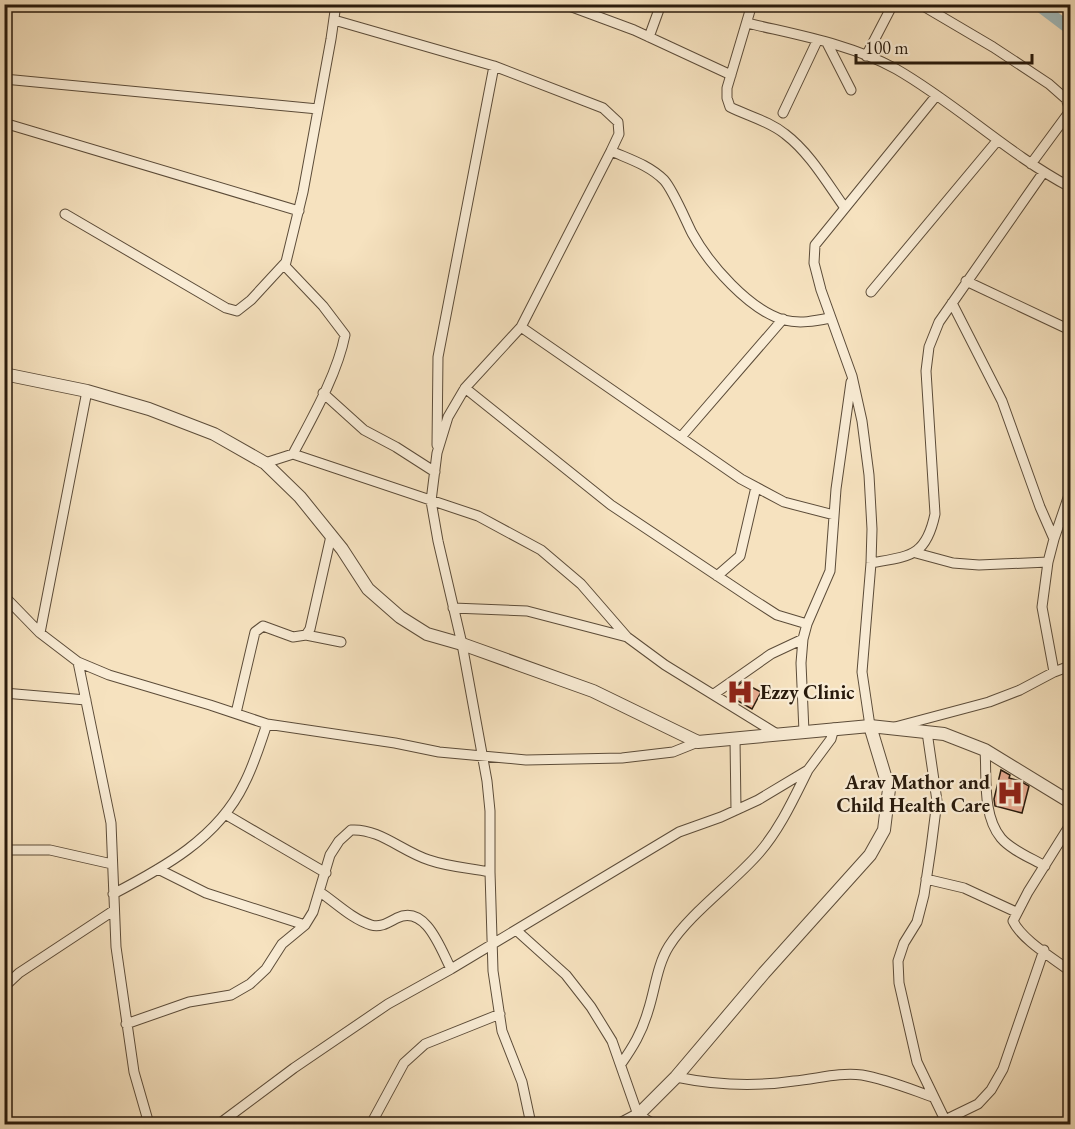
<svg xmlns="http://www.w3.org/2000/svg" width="1075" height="1129" font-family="'EB Garamond',serif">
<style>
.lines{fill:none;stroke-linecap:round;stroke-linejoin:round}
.canal{stroke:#a1bbbd;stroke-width:12}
.building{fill:#e7ab91;stroke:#281a0c;stroke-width:1.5}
.minor-casing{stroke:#5c4c39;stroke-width:11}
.tertiary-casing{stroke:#5c4c39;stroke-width:14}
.minor{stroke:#f9ecd5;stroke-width:9}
.tertiary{stroke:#f9ecd5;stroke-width:12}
.labels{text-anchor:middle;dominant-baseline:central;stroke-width:4.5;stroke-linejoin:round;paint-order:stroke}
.poi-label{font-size:20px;font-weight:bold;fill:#281a0c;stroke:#f9ecd5;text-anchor:start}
</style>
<rect width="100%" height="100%" fill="#f6e2bf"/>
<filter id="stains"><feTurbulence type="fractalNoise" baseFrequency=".00333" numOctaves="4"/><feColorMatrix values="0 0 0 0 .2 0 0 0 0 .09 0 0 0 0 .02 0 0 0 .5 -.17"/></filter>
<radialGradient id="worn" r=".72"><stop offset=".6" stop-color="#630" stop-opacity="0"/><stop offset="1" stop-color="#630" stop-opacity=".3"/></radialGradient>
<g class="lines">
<path class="canal" d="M1037,4L1070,29"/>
</g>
<path class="building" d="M742,682L761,692L752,709L731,697L737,686Z
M1001,770L1010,775L1009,778L1020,781L1029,786L1022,813L995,806L994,799Z"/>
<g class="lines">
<defs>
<path id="minor" d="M564,4L634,30L731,75
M752,4L727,88V98L730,107C748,116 769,121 785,134C810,153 827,183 845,208
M920,4L993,47L1049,84L1066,99L1070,109
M1060,4L1070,11
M334,20L494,66L603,108L618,122L619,134L611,151L521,327L465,388L448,417L437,453L431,501L438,541L462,644L487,781L490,811V872L493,971L502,1031L522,1082L531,1124
M747,23C797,35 851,44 896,69C957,104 1008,154 1070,187
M649,37L661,4
M827,43L851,90
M866,56L893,4
M4,79L318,109
M783,113L817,41
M4,123L299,211
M611,151C629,159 649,165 664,180C673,190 685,219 692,233C709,264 749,310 784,320C800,324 815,321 830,318
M1031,164L1070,111
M65,214L226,308L237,311L251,300L286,262
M966,281L1070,330
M871,292L997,141
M952,303L1002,401L1040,507L1054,539
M521,327L741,479L784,502L834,515
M465,388L611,505L752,599L777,615L807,624
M323,393L364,430L396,447L435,472
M681,437L783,319
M437,445L438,357L494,66
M293,454L478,516L541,550L581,584L627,637L665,665L777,734
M265,463L293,454C312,418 337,375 345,335L323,306L285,266L303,192L331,39L336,4
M916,553L953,563L979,565L1048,562
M871,563C910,556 926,557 935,514L926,371L929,347L939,322L1043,173
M717,576L740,556L756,487
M4,596L40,633L78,662L109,675L210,705L267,724L395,743L439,752L526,760L622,758L673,752L698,742
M453,608L527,611L627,637
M40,633L87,391
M306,635L341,642
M78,662L111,823L116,947L134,1072L149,1124
M1054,672L1042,607L1048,562L1054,539L1070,492
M4,693L86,700
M714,694L771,654L803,639
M236,713L255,632L263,626L293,637L306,635L310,629L331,536
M870,726L862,672L871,563L872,529L869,475L862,421L852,376L821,290L814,263L815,245L936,96
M895,727L989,702L1020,690L1054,672L1070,666
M804,732L801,663L803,639L807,624L830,571L836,489L851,382
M927,732L937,801L931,848L924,895L917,922L904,943L898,961L899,983L917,1062L947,1124
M735,739L736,810
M985,750C987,777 982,815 1001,838C1011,850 1031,858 1045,866
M225,814L326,873
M1070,825L1028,892L1013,921C1022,940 1053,958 1070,971
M4,850H50L112,864
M158,869L206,893L305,925
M926,879L964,888L1016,912
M320,892C336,903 352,919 371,925C381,928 389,922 397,918C426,904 441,950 451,969
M113,894C163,868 218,838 244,784C254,765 260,744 267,724
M516,930L566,975L591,1007L612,1041L638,1115L654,1124
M4,987L19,973L113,911
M126,1024L189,1002L231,995L250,984L266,969L282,944L305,925L313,912L330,855L339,841L351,830C379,828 403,852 429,860C449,867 470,868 490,872
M621,1064C633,1047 642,1032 648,1011C655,990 657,965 669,946C690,913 733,883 759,853C780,829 794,798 808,770
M676,1077C715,1085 754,1087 794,1081C817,1079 839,1072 862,1075C886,1079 910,1089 933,1097
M945,1120L978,1104L991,1090L1003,1069L1044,950
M219,1124L294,1068L388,1004L451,969L679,832L721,817L758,800L808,770L831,739L834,728
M371,1124L404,1063L425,1044L500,1014"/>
<path id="tertiary" d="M4,374L87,391L149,409L214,434L265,463L300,497L342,549L368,589L400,617L427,634L462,644L593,691L698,742L870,726L944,734L985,750L1070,802
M621,1124L638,1115L676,1077L764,973L870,855L884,830L889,789L870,726"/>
</defs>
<use href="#minor" class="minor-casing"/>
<use href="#tertiary" class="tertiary-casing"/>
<use href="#minor" class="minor"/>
<use href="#tertiary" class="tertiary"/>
</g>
<defs>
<symbol id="hospital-bare" viewBox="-9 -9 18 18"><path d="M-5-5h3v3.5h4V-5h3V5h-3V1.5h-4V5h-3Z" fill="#8f2418" stroke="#f9ecd5" stroke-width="2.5" paint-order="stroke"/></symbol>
</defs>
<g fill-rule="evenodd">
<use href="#hospital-bare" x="721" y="673" width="38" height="38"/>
<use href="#hospital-bare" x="991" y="774" width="38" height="38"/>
</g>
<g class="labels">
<g class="poi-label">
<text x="760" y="692">Ezzy Clinic</text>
<text x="990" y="782" text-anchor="end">Arav Mathor and<tspan x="990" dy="23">Child Health Care</tspan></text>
</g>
</g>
<rect width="1075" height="1129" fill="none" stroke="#f6e2bf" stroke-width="24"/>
<rect x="6" y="6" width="1063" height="1117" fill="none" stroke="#281a0c" stroke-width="3"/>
<rect x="12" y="12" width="1051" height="1105" fill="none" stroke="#281a0c" stroke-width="1.5"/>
<path d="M856 54v9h176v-9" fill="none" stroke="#281a0c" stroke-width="3"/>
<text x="865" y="54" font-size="18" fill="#281a0c" stroke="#f9ecd5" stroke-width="4.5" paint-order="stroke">100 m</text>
<rect width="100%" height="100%" filter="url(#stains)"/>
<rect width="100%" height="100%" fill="url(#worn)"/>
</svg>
